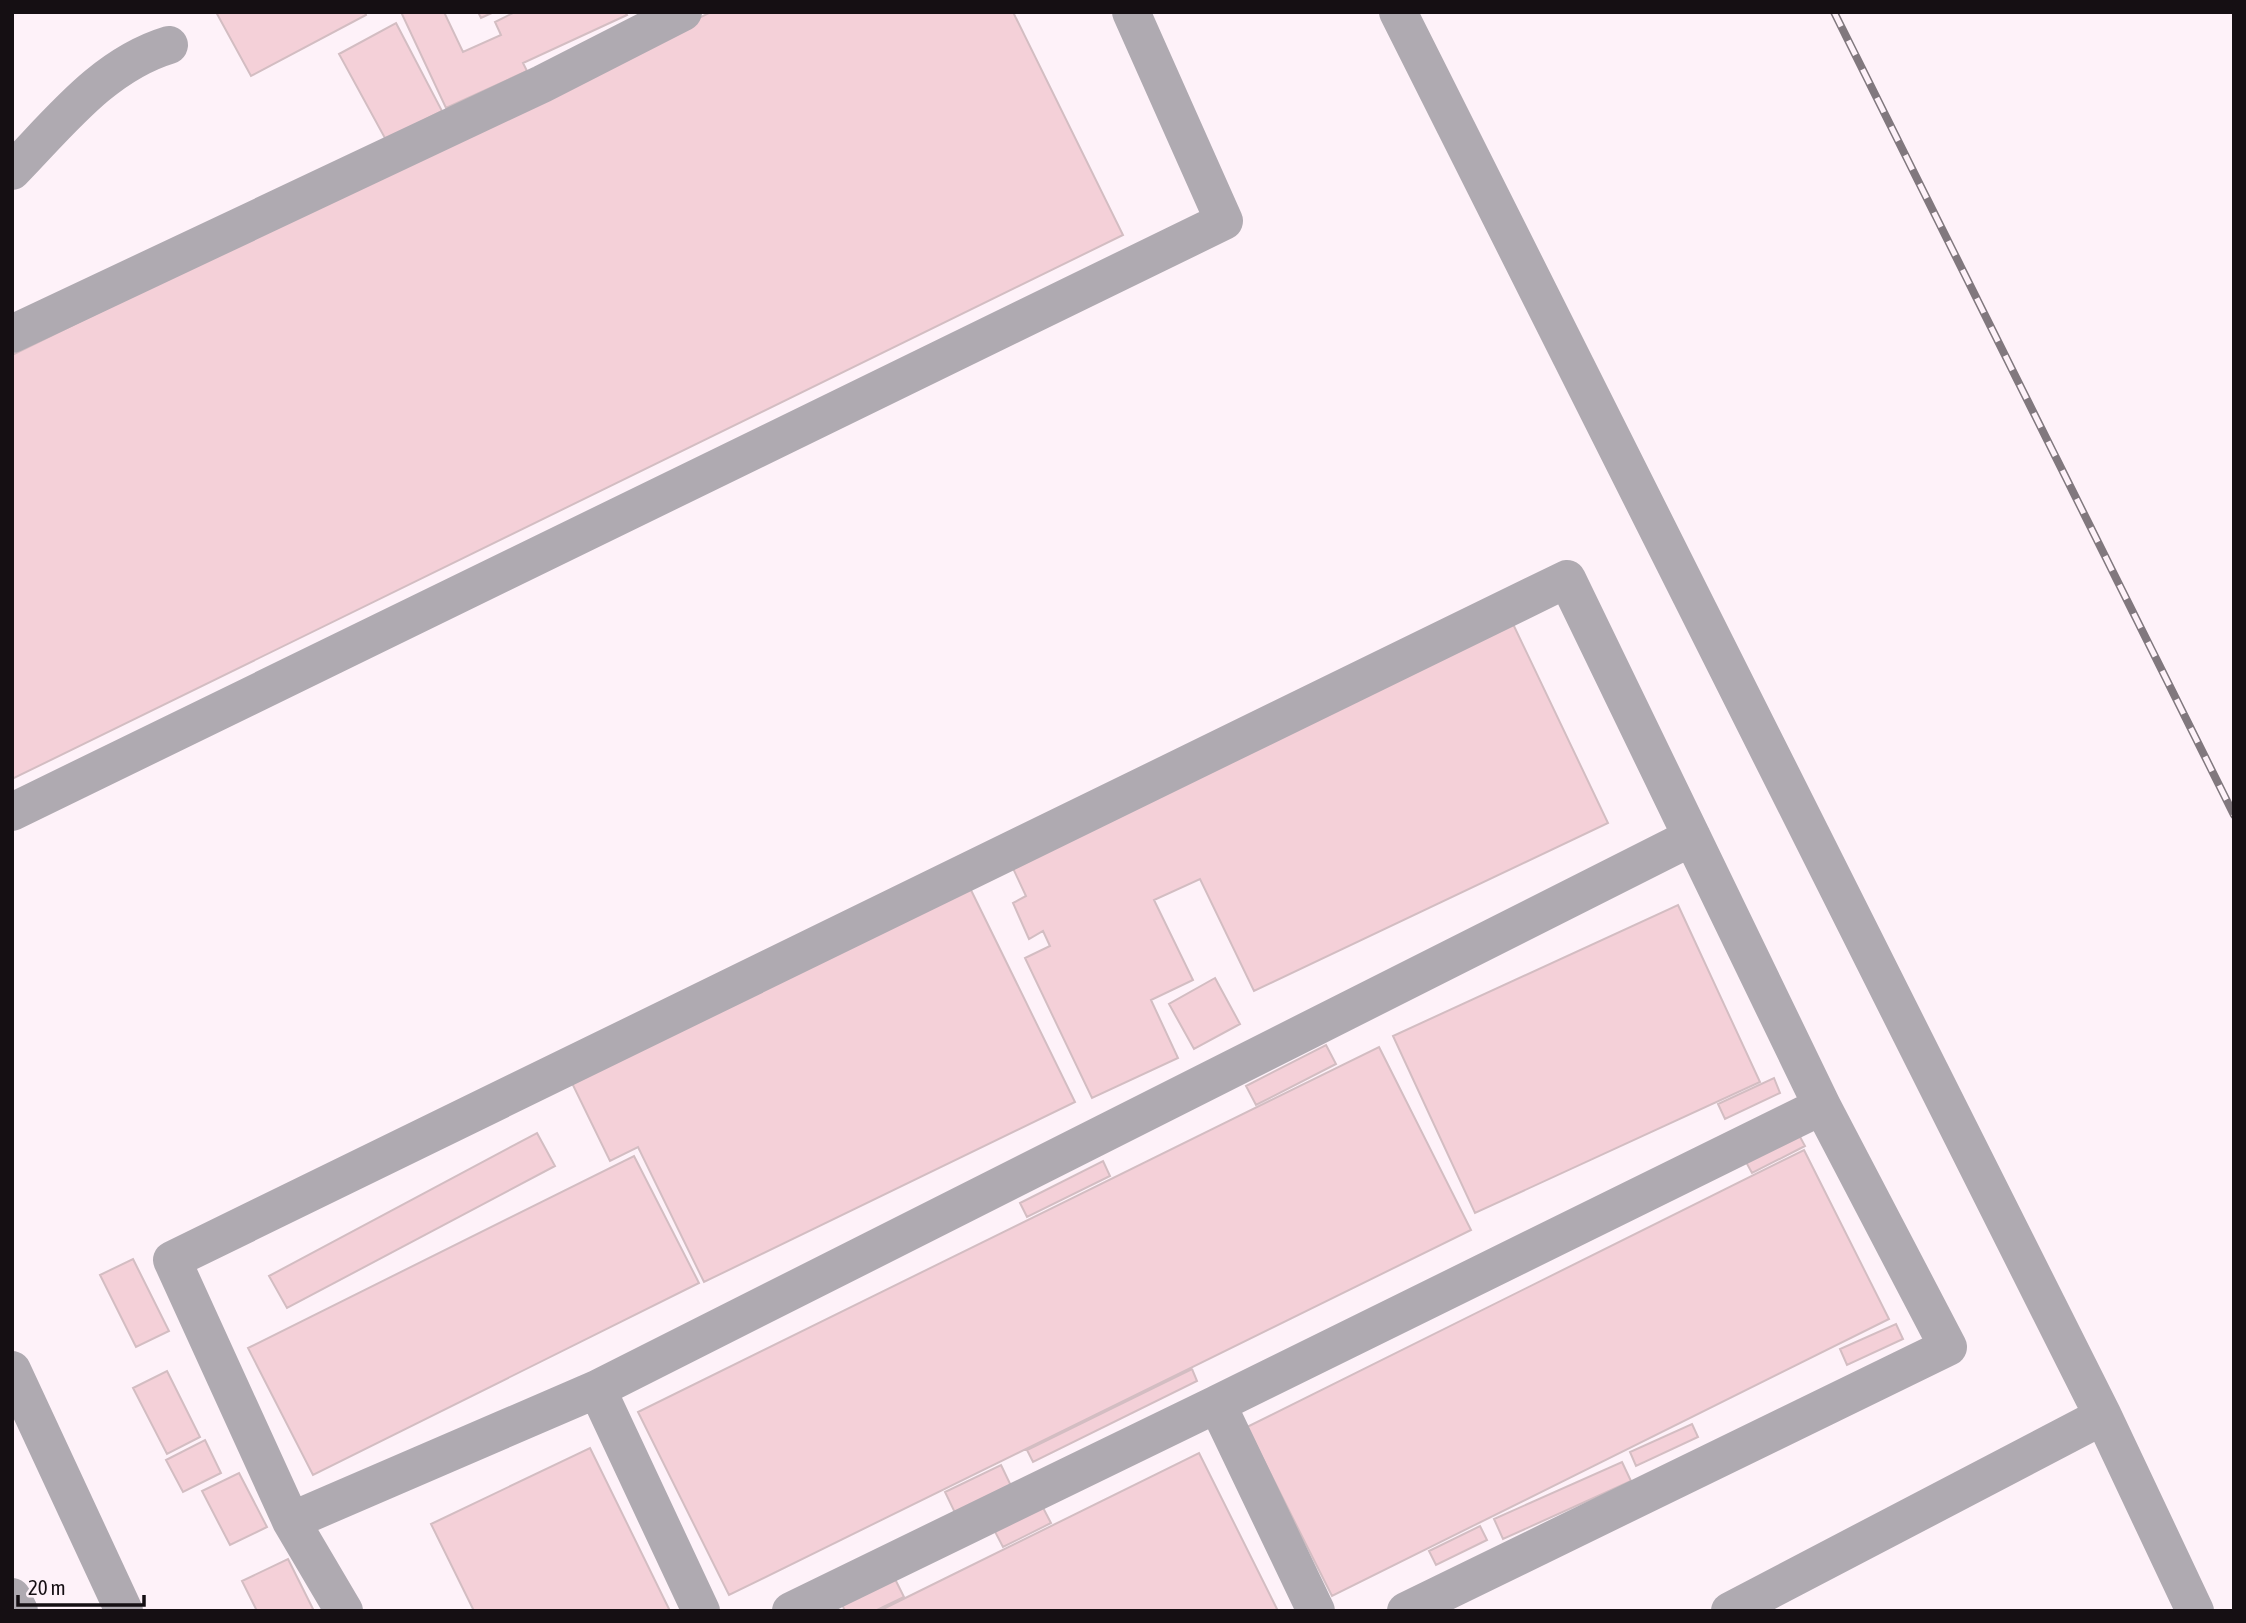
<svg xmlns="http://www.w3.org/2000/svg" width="2246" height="1623" font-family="'Asap Condensed',sans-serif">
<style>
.building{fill:#f4d0d8;stroke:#d3bdc2;stroke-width:2}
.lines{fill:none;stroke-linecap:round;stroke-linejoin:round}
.minor{stroke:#afaab1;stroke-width:38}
.rail-casing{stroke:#81787e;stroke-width:8}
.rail{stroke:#fef2f9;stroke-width:5;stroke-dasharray:16;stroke-linecap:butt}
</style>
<rect width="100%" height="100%" fill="#fef2f9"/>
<path class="building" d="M216,12H365L366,15L251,76Z
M401,12H444L463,52L501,35L495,22L515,12H625L627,15L523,63L527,71L446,108Z
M478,12H494L481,18Z
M711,12H1013L1123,235L12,779V355Z
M396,23L442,111L386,140L339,54Z
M1513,624L1608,823L1254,991L1200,879L1154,900L1193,980L1151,1000L1178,1058L1092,1098L1025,958L1050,946L1043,931L1029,939L1013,903L1026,896L1010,862Z
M968,884L1075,1102L704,1282L638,1147L610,1161L569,1077Z
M1678,905L1760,1082L1475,1213L1393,1036Z
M1215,978L1240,1024L1194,1049L1169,1004Z
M1326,1045L1336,1064L1256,1105L1246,1086Z
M1379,1047L1471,1230L729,1595L638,1412Z
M1774,1078L1780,1093L1725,1119L1718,1104Z
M537,1133L555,1166L287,1308L269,1276Z
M1799,1135L1805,1146L1752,1173L1746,1162Z
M1804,1150L1889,1319L1332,1596L1247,1427Z
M634,1156L699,1283L313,1475L248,1348Z
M1103,1161L1110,1176L1027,1217L1020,1203Z
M133,1259L169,1331L136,1347L100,1275Z
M1896,1324L1903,1339L1847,1365L1840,1349Z
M1192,1369L1197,1381L1033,1462L1027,1450Z
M167,1371L200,1437L167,1454L133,1388Z
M1692,1424L1698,1437L1636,1466L1630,1452Z
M205,1440L221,1473L183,1492L166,1460Z
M590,1448L670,1611H474L431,1524Z
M1199,1453L1278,1611H879Z
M1622,1462L1631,1481L1503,1539L1494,1519Z
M1001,1465L1014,1492L958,1519L945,1492Z
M239,1473L267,1527L230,1545L202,1491Z
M1038,1498L1051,1523L1003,1547L990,1522Z
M1480,1526L1487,1540L1436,1565L1429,1551Z
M288,1559L314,1611H257L242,1581Z
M890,1569L904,1597L875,1611H845L838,1596Z"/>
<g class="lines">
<path class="minor" d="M1398,12L2103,1416L2195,1611
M12,171C59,123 103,65 169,45
M12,334L542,84L683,12
M12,812L1224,221L1131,12
M12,1370L124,1611
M597,1389L701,1611
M291,1521L597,1389L1692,837
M12,1597L19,1611
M344,1611L291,1521L172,1260L1567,579L1822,1106L1948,1347L1406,1611
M791,1611L1217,1404
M1316,1611L1217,1404L1822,1106
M1730,1611L2103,1416"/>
<defs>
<path id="rail" d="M1834,12L2234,815"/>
</defs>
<use href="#rail" class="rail-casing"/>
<use href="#rail" class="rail"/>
</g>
<rect width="2246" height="1623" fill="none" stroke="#150f13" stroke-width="28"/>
<path d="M18 1595v10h126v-10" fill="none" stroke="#150f13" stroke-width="3.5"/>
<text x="28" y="1595" font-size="21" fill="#150f13" stroke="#fef2f9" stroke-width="5" paint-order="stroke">20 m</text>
</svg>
